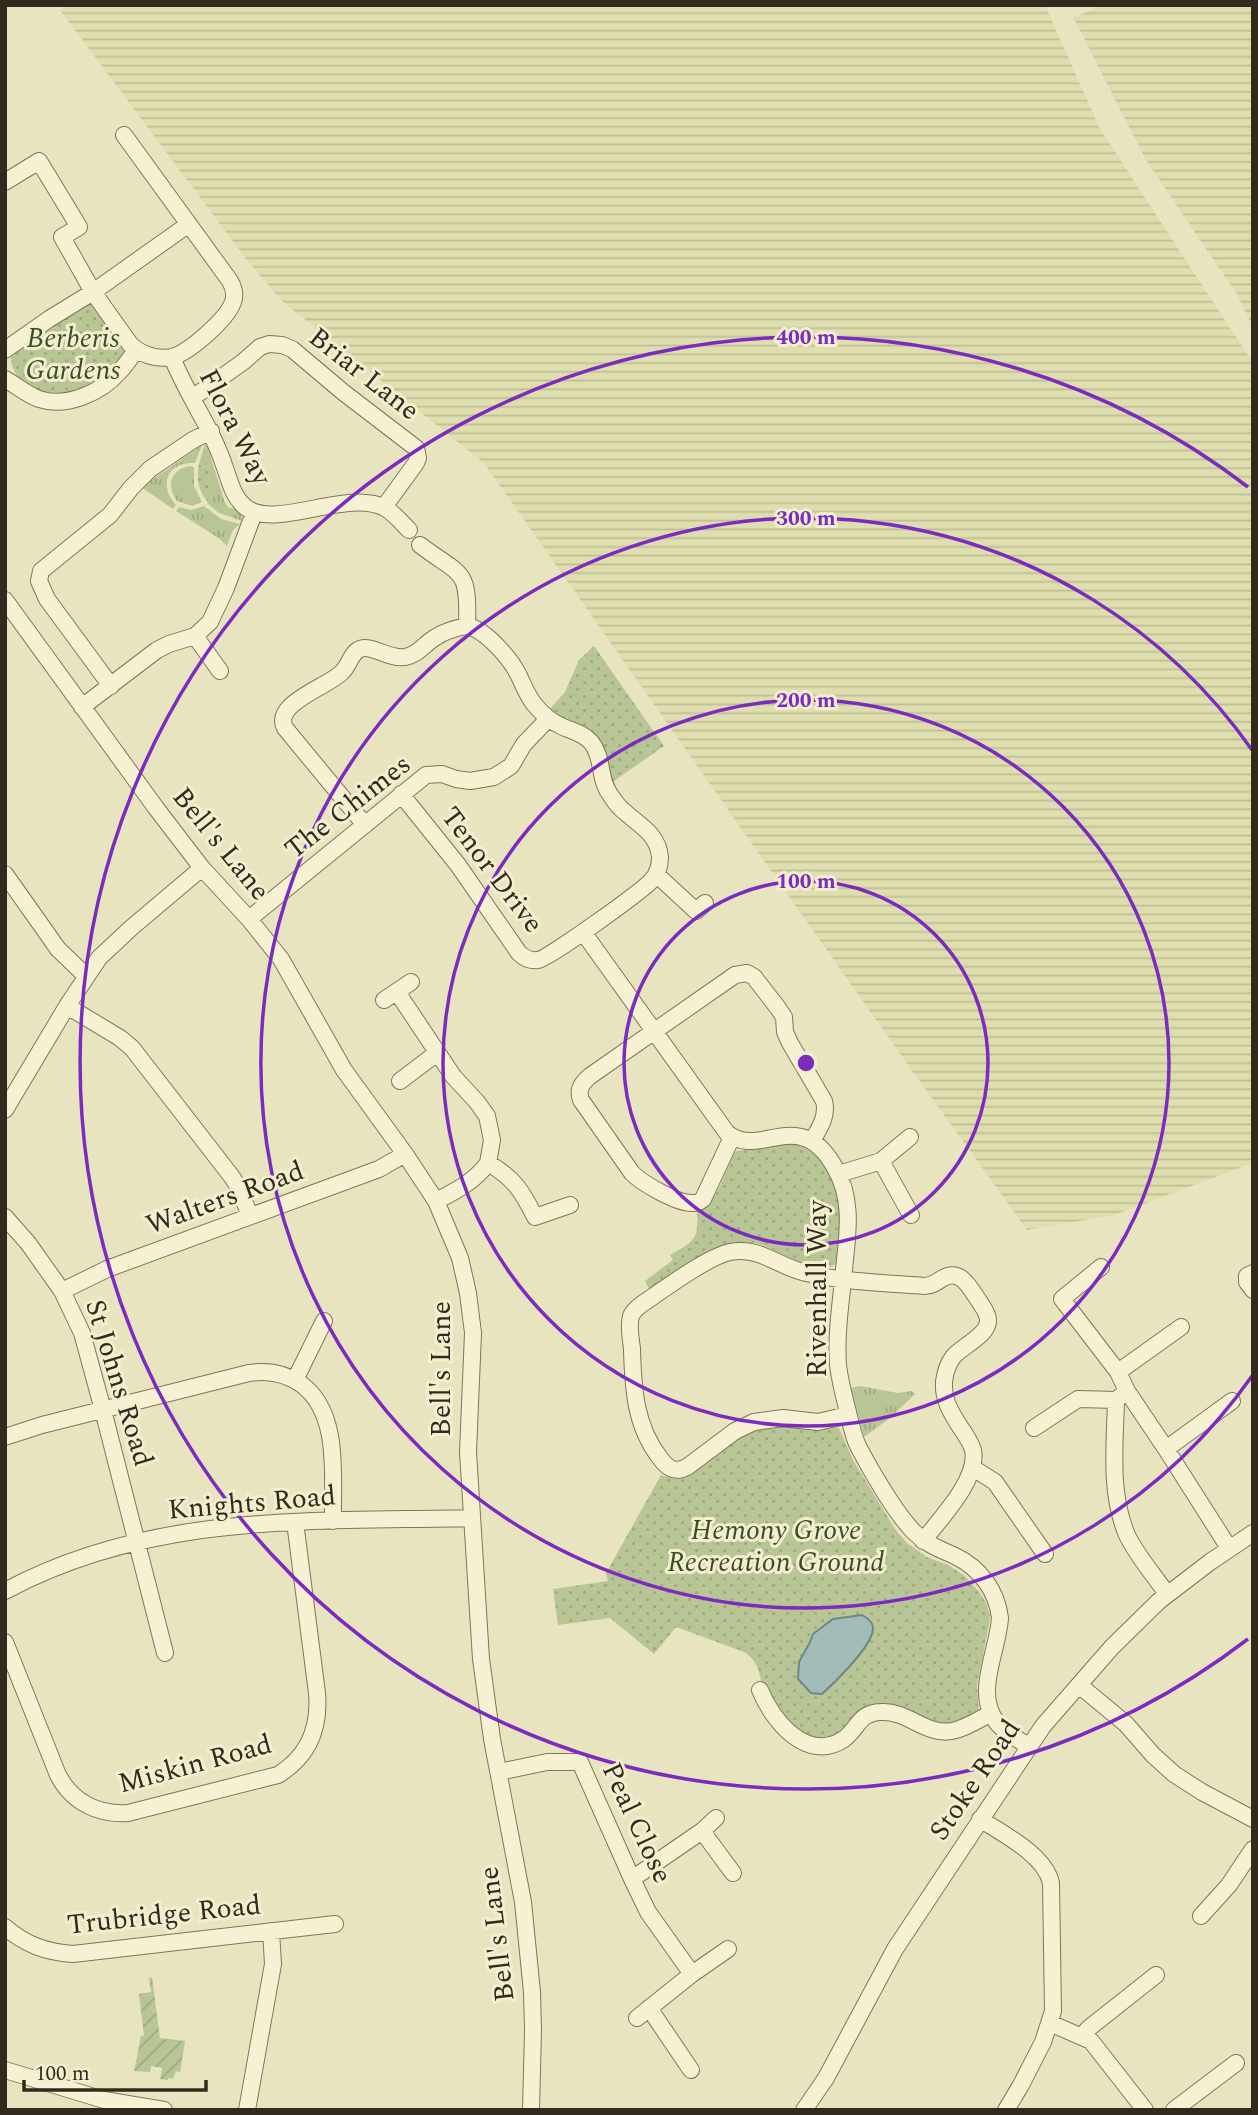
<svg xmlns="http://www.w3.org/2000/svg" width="1258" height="2115" font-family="Spectral,serif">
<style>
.farmland{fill:url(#farmland-rules)}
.grass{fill:url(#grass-tufts)}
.park{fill:url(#park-dots)}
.garden{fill:url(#garden-furrows)}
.water{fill:#a3bcb9;stroke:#6b8986;stroke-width:2}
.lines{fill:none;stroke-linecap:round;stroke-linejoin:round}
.minor-casing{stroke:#81755a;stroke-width:18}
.minor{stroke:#f5f1d2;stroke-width:16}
.ring{fill:none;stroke:#7b2cbf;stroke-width:3.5}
.labels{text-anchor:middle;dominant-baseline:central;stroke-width:6;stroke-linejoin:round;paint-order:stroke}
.park-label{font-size:28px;font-style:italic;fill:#3c4c25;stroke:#f2eecf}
.street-label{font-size:28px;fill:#322b1d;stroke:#f2eecf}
.centre{fill:#7b2cbf;stroke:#f2eecf;stroke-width:3.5}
.ring-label{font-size:21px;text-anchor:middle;font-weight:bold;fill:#7b2cbf;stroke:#f2eecf;stroke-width:6;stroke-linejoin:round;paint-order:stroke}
</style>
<defs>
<pattern id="farmland-rules" width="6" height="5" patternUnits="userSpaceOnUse" patternTransform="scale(1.75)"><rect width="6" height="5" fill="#dedeae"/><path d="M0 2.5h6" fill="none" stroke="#bfbf95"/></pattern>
<pattern id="grass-tufts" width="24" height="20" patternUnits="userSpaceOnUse" patternTransform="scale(1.75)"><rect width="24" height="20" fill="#b8c695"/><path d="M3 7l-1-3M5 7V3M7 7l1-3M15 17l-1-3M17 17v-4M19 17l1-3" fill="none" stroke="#9faa80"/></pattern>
<pattern id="park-dots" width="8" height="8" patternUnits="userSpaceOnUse" patternTransform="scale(1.75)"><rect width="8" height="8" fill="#b8c695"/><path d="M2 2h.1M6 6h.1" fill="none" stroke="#9faa80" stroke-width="1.8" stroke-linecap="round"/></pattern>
<pattern id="garden-furrows" width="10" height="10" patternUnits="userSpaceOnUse" patternTransform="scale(1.75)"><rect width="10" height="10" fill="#b8c695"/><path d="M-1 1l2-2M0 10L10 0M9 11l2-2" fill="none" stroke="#9faa80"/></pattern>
</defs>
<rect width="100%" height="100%" fill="#e9e4c0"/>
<path class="farmland" d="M67,5H1045L1100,129L1253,363V1163L1114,1215L1027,1230L893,1044L484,463L282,301L246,259L60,10Z
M1105,5H1253V327L1236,293L1146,160L1073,17Z"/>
<path class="grass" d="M199,443L202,445L195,463C167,461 158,486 176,505L173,509L144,489H138V486C147,485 186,456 198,448Z
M205,443L213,451L211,458L225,503L229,508L237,509L241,513L242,521L219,513L207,503L211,497L204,467L199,464Z
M189,466L194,467V486L202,502L192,506L177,501C166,486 170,470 189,466Z
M204,506L221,519L240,524L233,530L227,546L220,539L176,511L179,507L191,510Z
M860,1386L898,1393L912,1391L915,1394L890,1418L864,1437L851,1388Z"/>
<path class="park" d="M92,301L126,349L124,358L93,387L66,396L62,393L48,392L45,395C27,384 7,376 12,351Z
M199,464C215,473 217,487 208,502C198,490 196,479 199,464Z
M594,646L664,746L607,786L586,729L563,719L549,710L565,692L579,660Z
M787,1143C816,1146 833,1171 838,1199C843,1219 838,1243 836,1264C815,1278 782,1251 761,1245C753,1242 743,1242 734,1243C707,1246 673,1274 649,1289L645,1281L673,1260L670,1255C694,1241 699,1240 697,1211C720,1202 724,1169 736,1151Z
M774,1424L808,1429L831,1426L839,1428L853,1460L895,1529L907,1543L927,1557L948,1565L965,1576L980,1593L986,1603L990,1615L989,1625L977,1685L979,1712L967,1718L945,1725L860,1712C852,1720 843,1733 831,1737C811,1746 778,1717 771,1699C769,1694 767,1689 765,1684L762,1685C759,1670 757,1660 744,1652L676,1627L654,1654L610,1618L558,1625L553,1589L608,1581L606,1573L661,1475L675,1479L681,1478L743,1433Z"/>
<path class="garden" d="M152,1977L160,2038L185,2041L180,2073L176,2071L173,2079L168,2078V2080L160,2079L162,2068L151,2066L150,2072L134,2071L141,2036H144L139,1994L151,1992L149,1978Z"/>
<path class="water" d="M862,1615C867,1618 872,1621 873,1627C875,1644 834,1683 822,1694L811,1693L798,1679L799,1662L810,1642L813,1634L833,1619Z"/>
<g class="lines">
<defs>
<path id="minor" d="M5,182L39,161L79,227L62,237L93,292L130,344C140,354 156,360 171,357C188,354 227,319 233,302C236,294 234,288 230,281L124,135
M5,350L49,319L93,292L189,224
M172,357C187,396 212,427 225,468C230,482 233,496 244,506C273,532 346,488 385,508C394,513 402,523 409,530
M5,379C16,385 27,395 39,399C66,408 101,393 119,372C126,365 131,357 136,350
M192,398L243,362L260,347L269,344L282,345L292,349L343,392L416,448L418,458L416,463L384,507
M5,600L156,808L202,868L249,919L281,959L344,1070L405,1154L436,1201L460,1258L468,1293L473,1333L468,1452L481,1659L492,1739L523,1902L532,1992L533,2030L531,2110
M195,636L220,671
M111,686L47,599L39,581L41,571L110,515L131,488L150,469L193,440L211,431
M82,707L157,650L169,644L195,636L210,622L226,588L254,513
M401,794L458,865L519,953C524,958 530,961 538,960C548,959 642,891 651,881C657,875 660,866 660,857C658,834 640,826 625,812C619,808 615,802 611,796C598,779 604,758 591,742C584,734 573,731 563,727C551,722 542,714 534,704C527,695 524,686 519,676C511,659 485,629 467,626C469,567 462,577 420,545
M365,825L285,728C272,703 330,686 342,672C349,666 350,655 358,650C369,642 389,660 405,657C418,655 425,643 436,637C445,631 456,628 467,626
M5,874L58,949L86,976
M656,874L696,911L705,903
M249,919L426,775L442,774L456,779L470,781L494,777L511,766L524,744L548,719
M583,932L727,1133C760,1160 799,1105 834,1166C856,1202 846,1241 843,1280C840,1308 836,1337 838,1365C840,1381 844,1397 848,1412C851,1424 853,1437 859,1448C871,1471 896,1514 914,1532C927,1545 940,1549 955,1556C980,1568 997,1591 1000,1618C998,1652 973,1694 998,1724C1006,1733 1018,1740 1029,1746
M397,992L453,1076L477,1102L487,1116L492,1140L488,1163C514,1178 522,1191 535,1217L570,1205
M384,1000L411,982
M67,1006L120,1038L132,1048L232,1177L239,1188L250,1216
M400,1081L437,1053
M5,1110L67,1006L99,958L131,928L202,868
M732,1137L703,1199C699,1202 699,1203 693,1203C678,1204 643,1184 632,1173L581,1100C577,1089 582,1083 590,1076L735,975L747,973L754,977L778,1008L784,1017L785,1032L790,1043L824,1101C828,1116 819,1129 812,1141
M881,1161L910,1137
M839,1174L881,1161L911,1215
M436,1201C456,1191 475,1181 488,1163
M5,1217L28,1243L62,1291L82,1333L103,1410L165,1653
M1101,1267L1062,1299L1118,1372L1127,1391L1166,1449L1232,1401
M1253,1273L1247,1276V1282L1253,1290
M62,1291L107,1269L379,1169L405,1154
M1118,1372L1181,1327
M295,1380L324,1321
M1127,1391L1116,1400C1115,1444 1109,1493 1127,1535C1137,1556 1154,1575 1167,1594
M848,1415L818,1422L783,1418L754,1422L735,1431L687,1467C675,1473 668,1469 660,1458C635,1426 633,1388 632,1349C631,1339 628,1326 631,1316C633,1311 638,1307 642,1304C663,1290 707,1257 730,1252C759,1246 779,1267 806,1273C844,1282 885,1283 924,1286C932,1286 937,1282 943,1278C961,1268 970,1288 979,1301C982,1306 988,1313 988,1320C989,1335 962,1346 953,1357C947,1365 945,1373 944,1382C943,1398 949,1409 957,1422C962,1430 970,1440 973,1450C979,1479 940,1519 923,1541
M1034,1428L1078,1399L1116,1400
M5,1437L42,1425L249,1373C268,1370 285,1373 301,1384C341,1413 332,1477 333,1521
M1166,1449L1229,1548
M973,1468L995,1482L1045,1554
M5,1591C152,1512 311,1522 472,1518
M5,1642L58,1775C72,1802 98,1815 128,1813L278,1775C309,1756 320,1728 317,1693L295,1522
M1079,1685L1126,1724L1153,1755L1174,1774L1202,1792L1253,1819
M760,1690C772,1720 807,1764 844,1739C859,1728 858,1713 881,1712C906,1710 927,1736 952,1731C967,1728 978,1720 991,1713
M499,1772L547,1762H580L632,1879L648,1912L692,1974L637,2018
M980,1819C1003,1834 1045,1855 1051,1883L1053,2011L1043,2042L1021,2085L1006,2110
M702,1831L733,1873
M632,1879L702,1831L716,1818
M1201,1916L1229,1885L1253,1849
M5,1927C26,1945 46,1952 73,1954L335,1924
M692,1974L728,1949
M649,2008L691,2070
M1050,2023L1091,2041L1145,2110
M1082,2036L1089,2028L1156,1975
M5,2070L104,2100L164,2110
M247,2110L273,1964L271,1931
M804,2110L826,2078L895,1949L1043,1726L1112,1647L1159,1601L1210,1562L1253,1533
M1174,2110L1236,2063"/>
</defs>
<use href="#minor" class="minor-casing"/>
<use href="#minor" class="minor"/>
</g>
<g class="ring">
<circle cx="806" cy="1063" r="182"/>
<circle cx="806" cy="1063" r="363"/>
<path d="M1252 1376A545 545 0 1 1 1252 750"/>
<path d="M1248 1639A726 726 0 1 1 1248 487"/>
</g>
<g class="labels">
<g class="park-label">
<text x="73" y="338">Berberis<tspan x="73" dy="32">Gardens</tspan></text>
<text x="776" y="1530">Hemony Grove<tspan x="776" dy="32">Recreation Ground</tspan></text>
</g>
<g class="street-label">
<text transform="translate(364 374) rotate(38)">Briar Lane</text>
<text transform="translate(235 427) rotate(63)">Flora Way</text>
<text transform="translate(348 807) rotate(-38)">The Chimes</text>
<text transform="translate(221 844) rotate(51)">Bell's Lane</text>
<text transform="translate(492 870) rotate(53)">Tenor Drive</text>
<text transform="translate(225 1198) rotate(-20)">Walters Road</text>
<text transform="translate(817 1289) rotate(-90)">Rivenhall Way</text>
<text transform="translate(441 1369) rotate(-90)">Bell's Lane</text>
<text transform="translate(119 1383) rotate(73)">St Johns Road</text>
<text transform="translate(252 1503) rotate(-5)">Knights Road</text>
<text transform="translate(195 1764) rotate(-15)">Miskin Road</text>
<text transform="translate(975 1780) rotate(-56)">Stoke Road</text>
<text transform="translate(637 1823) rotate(65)">Peal Close</text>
<text transform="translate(164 1915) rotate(-6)">Trubridge Road</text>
<text transform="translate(497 1934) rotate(-97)">Bell's Lane</text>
</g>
</g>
<circle cx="806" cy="1063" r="10" class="centre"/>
<g class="ring-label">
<text x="806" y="344">400 m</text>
<text x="806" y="525">300 m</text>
<text x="806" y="707">200 m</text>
<text x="806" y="888">100 m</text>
</g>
<rect width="1258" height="2115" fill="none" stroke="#322b1d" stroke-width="14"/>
<path d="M24 2080v10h182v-10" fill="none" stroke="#322b1d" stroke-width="3.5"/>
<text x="35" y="2080" font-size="21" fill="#322b1d" stroke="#f2eecf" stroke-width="5" paint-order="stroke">100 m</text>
</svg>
